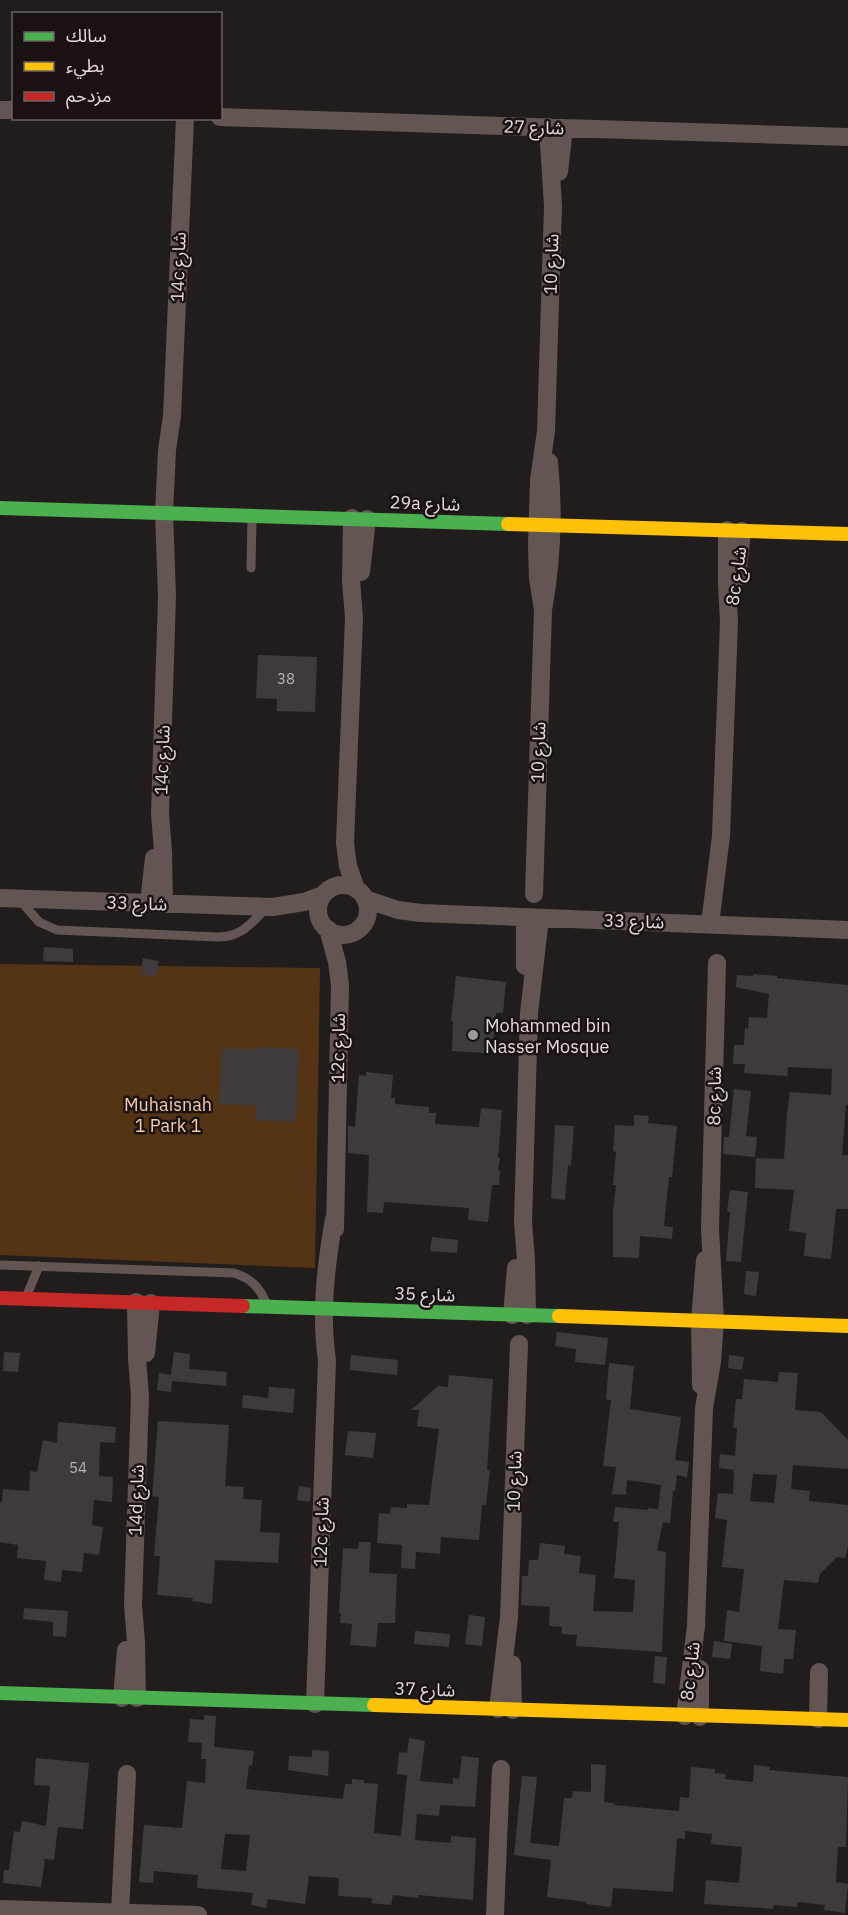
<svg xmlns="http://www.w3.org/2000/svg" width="848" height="1915" font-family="'IBM Plex Sans','Noto Sans Arabic',sans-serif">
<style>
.green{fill:#553415}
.building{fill:#3f3b3c;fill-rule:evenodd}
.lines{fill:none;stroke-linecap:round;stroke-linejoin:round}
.lane{stroke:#635652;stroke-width:9}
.street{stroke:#635652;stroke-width:18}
.fast{stroke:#4caf50;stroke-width:14}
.slow{stroke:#ffc107;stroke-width:14}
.jam{stroke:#c62828;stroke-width:14}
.poi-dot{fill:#9f9898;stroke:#1a1212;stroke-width:2}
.labels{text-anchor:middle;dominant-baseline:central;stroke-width:5;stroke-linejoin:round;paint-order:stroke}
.number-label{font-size:15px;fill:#b9b3b3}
.street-label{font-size:18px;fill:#e2dbdb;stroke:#1a1212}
.poi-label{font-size:18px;fill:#e2dbdb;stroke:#1a1212;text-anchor:start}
.park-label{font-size:18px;fill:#f5ccaa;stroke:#1a1212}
</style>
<rect width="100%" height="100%" fill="#221d1d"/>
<path class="green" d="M0,964L320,968L315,1268L0,1255Z"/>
<path class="building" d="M258,655L317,657L315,712L277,711V699L256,698Z
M44,947L73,949V962L43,961Z
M143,958L159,961L156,977L141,974Z
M753,974L777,976V978L848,985V1105H846L842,1155H848V1209H836L831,1259L804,1256L806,1233L789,1231L794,1190L755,1188L756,1158L784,1159L787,1113L790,1092L831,1095L832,1069L788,1067L787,1076L744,1073L745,1064H733L734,1045H744L745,1028L748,1029L749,1017L767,1018L769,994L736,987L737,975L753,976Z
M456,976L506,982L503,1013H496L494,1039H488L487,1053L452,1051L453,1021H451Z
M258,1047L299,1049L296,1122L255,1120L256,1106L219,1104L222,1048L258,1050Z
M366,1072L393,1075L391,1098H395V1104L429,1107V1113H436L435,1124L479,1127L481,1108L502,1110L498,1158H500L498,1170L500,1171L499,1185H492L488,1222L468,1220L469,1208L384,1202L383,1213L367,1212L369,1155L348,1153V1126L355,1127L359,1075L366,1076Z
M734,1089L751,1091L746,1136L757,1137L755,1157L723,1154L724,1137H729Z
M634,1115L649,1116L648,1123L677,1126L672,1177H669L664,1226L673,1227L672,1239L640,1236L639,1258L613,1257V1211L616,1185H613L616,1152L613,1151L615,1125L634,1126Z
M555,1125L574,1126L571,1166L568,1165L565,1200L551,1198Z
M730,1190L748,1192L741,1262L726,1261L730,1212L727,1211Z
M432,1237L458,1240L457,1253L430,1251Z
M746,1271L759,1272L756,1296L744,1294Z
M557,1332L608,1338L605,1365L575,1362L576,1349L555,1346Z
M4,1352L20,1353L18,1372L3,1371Z
M174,1352L190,1354L189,1369L227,1372L226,1386L172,1381L171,1392L157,1390L159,1373L171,1375Z
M351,1355L398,1360L397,1375L350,1370Z
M729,1355L744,1357L742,1370L728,1368Z
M609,1363L634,1366L630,1409L681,1417L675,1460L689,1462L687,1477L677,1475L675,1491H673L670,1523L663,1522L657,1550L666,1552L662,1652L576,1646L577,1635L562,1634V1627L549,1626L550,1607L521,1605L522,1576H528L529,1560H538L540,1543L565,1546L564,1554L581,1556L579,1573L596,1575L593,1611L633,1612L635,1580L614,1578L619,1522H613L615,1507L648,1510V1508L658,1509L661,1485L627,1480L626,1495L612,1494L616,1467L603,1466L611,1400L606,1399Z
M779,1372L798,1373L795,1410L821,1412L848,1440V1469L793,1465L791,1489L810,1491L809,1501L848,1505V1546L845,1558L837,1557L820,1574L818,1583L784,1580L778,1629L796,1630L793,1659H784L783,1674L760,1671L762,1646L724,1641L727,1610L739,1612L744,1569L722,1567L727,1520L715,1518L718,1493L733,1494L734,1470L719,1468L720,1454L735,1456L737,1428H733L736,1399H742L744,1379L778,1382ZM753,1474L777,1475L774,1503L750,1501Z
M449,1375L493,1379L487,1470H490L486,1505H482L479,1540L441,1537L440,1554L416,1552L415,1569L401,1568L402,1545L377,1543L379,1513L390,1514L391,1507L407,1508V1504L429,1505L439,1429L417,1426L419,1410H411L438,1386L448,1387Z
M269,1387L295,1389L293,1413L242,1408L243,1395L268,1398Z
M158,1421L229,1425L225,1486L244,1487L243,1499L262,1500L260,1532L280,1533L278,1563L215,1560L212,1604L192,1601L193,1598L157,1595L160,1556H154L159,1497L152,1496Z
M58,1422L116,1427L115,1443L100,1442L99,1476L113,1477L112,1502L94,1500L92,1525L103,1527L99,1555L84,1553L82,1572L62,1570L61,1582L44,1580L46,1561L17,1558L18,1545L0,1542V1502H2L3,1489L29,1491L30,1471L37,1472L43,1440L57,1443Z
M348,1431L376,1433L373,1458L345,1455Z
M299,1486L311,1488L310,1502L297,1500Z
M359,1542H371L369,1573L397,1574L395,1623H378L376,1647L350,1645L352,1624L340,1623L341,1613H339L343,1548L358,1549Z
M24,1608L68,1611L66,1637L53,1636V1622L23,1619Z
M469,1615L485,1617L482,1646L465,1644Z
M415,1631L450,1634L449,1647L414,1644Z
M714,1641L732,1644L730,1659L712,1657Z
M655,1656L667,1657L665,1684L653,1683Z
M204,1715L216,1716L214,1747L254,1751L252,1766L249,1765L246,1789L343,1799L345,1784H352V1779L364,1780V1783L378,1784L374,1833L401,1836L407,1775L397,1774L399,1752L407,1753L409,1738L425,1741L420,1781L453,1784V1778L459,1779L462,1756L479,1758L475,1807L440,1805L439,1816L417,1814L415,1840L451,1843V1836L476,1838L473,1900L418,1895V1898L393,1895L391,1905L371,1903L372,1898L338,1896L339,1878L309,1876L305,1904L268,1899L266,1908L251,1905L253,1893L197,1888L198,1875L154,1871L153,1883L139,1882L144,1825L182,1828L187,1781L205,1783L206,1759H201L202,1743L188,1742L190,1719L204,1720ZM225,1834L250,1835L246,1871L221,1869Z
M312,1750L329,1751L328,1776L288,1770L289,1756L312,1757Z
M36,1758L89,1763L83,1829L58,1827L54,1860L45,1859L41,1887L3,1883L4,1870H9L14,1831L20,1832L22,1821L46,1826L50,1786L34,1785Z
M591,1764L606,1765L604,1802L614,1803V1805L679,1811L680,1797L689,1798L691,1767L715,1769V1773L726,1774L725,1779L753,1782L754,1765L770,1767L769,1770L848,1777L846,1847H838L836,1882L848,1884L845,1913L824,1910L825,1905L798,1902L797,1907L774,1905L773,1909L704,1904L706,1880L739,1883L742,1847L711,1844L712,1834L685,1831V1839L677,1838L673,1892L613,1888L611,1907L586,1904V1902L547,1897L551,1860L514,1855L522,1776L537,1777L530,1843L559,1846L564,1798H572L573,1791L591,1792Z"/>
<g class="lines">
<path class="lane" d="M251,568L252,518
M19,899L39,922L57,930L218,937C241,937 251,924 266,908
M0,1265L234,1273C253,1279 259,1288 267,1304
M27,1295L39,1266"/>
<path class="street" d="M0,110H14
M220,117L848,137
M559,172L564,128
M352,518L351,580L354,618L345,843L348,866L356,889
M361,572L367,519
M737,578L742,531
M543,610L538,578L537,546L539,480L546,431L553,206L548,127
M318 910a25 25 0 1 1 50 0a25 25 0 1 1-50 0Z
M534,894L543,610C552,561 554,512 549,462
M0,898L273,907L304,902L323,895
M365,899L398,910L421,913L848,930
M149,903L154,858
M164,904L163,852L160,814L167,597L164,513L167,450L172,416L185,118
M525,917V966
M710,924L721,836L729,622L727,584V530
M328,929L337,962L340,985L335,1229
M136,1302L137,1358L140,1396L133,1604L136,1642L137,1698
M512,1315L516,1268
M527,1315L526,1260L523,1222L529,1013L540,918
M146,1353L151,1303
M701,1385L700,1321L705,1260
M512,1664L513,1710
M700,1669V1717
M122,1698L126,1650
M315,1704L327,1360C320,1313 326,1265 334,1219
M498,1709L509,1617L519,1344
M685,1716L696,1626L704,1408L712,1362L715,1321L710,1229L717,963
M818,1719L819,1672
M0,1909L198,1915
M120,1912L127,1774
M495,1915L501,1769"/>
<path class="fast" d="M0,508L508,524
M243,1306L559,1316
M0,1693L374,1705"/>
<path class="slow" d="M508,524L848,534
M559,1316L848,1326
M374,1705L848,1720"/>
<path class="jam" d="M0,1298L243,1306"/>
</g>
<circle class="poi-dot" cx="473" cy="1035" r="6"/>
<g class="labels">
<g class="number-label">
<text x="286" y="678">38</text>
<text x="78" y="1467">54</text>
</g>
<g class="street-label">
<text transform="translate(534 127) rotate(2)">شارع 27</text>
<text transform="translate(551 264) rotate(-88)">شارع 10</text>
<text transform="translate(178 267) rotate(-88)">14c شارع</text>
<text transform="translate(425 503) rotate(2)">29a شارع</text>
<text transform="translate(736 576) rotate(-82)">8c شارع</text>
<text transform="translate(538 752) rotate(-88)">شارع 10</text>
<text transform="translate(162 760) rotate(-88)">14c شارع</text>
<text transform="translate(137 903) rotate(2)">شارع 33</text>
<text transform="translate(634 921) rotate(2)">شارع 33</text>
<text transform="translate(338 1048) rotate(-89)">12c شارع</text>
<text transform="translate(714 1096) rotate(-89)">8c شارع</text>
<text transform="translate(425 1294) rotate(2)">شارع 35</text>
<text transform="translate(514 1481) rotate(-88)">شارع 10</text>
<text transform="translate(136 1500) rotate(-88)">14d شارع</text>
<text transform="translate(321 1532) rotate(-88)">12c شارع</text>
<text transform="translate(690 1671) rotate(-83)">8c شارع</text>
<text transform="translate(425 1689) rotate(2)">شارع 37</text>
</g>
<g class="poi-label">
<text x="485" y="1025">Mohammed bin<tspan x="485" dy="21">Nasser Mosque</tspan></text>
</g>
<g class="park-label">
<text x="168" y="1104">Muhaisnah<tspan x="168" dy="21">1 Park 1</tspan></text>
</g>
</g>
<rect x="12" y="12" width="210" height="108" fill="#1a1212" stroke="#6a6262" stroke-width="1.5"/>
<rect x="24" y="32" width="30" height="9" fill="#4caf50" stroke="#6a6262" stroke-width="1.5"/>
<text x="66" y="42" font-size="18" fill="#e2dbdb">سالك</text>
<rect x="24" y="62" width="30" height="9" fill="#ffc107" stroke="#6a6262" stroke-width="1.5"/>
<text x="66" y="72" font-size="18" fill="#e2dbdb">بطيء</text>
<rect x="24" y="92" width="30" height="9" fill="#c62828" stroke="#6a6262" stroke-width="1.5"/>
<text x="66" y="102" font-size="18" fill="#e2dbdb">مزدحم</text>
</svg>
